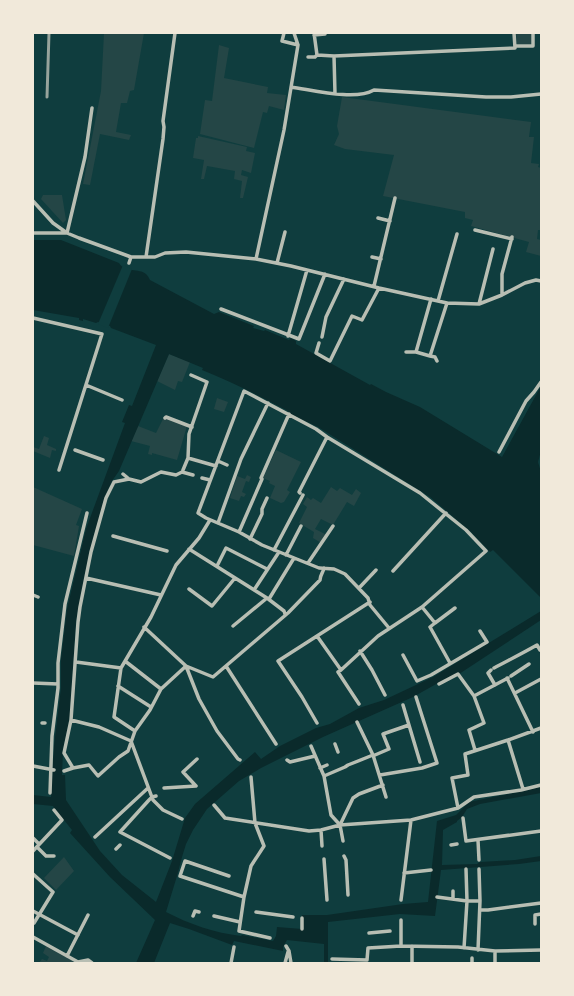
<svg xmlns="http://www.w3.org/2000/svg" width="574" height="996" font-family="'Fira Sans',sans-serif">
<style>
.green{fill:#244646}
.water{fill:#0a2a2b}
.pier{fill:#0f3d3e}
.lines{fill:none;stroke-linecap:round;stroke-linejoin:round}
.pedestrian{stroke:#b8beb3;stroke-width:3.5}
.rail{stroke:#97a49c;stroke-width:3}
</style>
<rect width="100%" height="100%" fill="#0f3d3e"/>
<path class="green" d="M104,33H144L134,90L130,91L127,103H121L116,132L131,135L129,140L100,134L90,185L83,184L101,91Z
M516,33H531V44H517Z
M219,45L229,48L224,78L268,87L267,93L286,95L284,110L269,106L267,113L263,112L254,148L200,134L205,100L212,101Z
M342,97L531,122L529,137H534L531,163L539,164L538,167L541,168V230H538L537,239L541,240V256L526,252L529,242L471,226L473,220L465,218V212L383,196L394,155L345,149L334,145L339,134L337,126Z
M198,136L247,147L246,151L255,153L251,173L242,170L241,175L248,177L243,198H240L242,181L234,179L235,171L207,166L204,179H201L204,160L193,158L196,138H198Z
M43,195H62L66,220L63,223L41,199Z
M169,354L190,362L182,382L178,381L175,390L157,381Z
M217,398L228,402L224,412L214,409Z
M164,417L187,426L177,460L152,453V455L148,454L150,446L131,441L138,426L156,433Z
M44,436L49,438L47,445L56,449V451L52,450L50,458L33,451V447L39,449Z
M276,450L301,462L287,490L290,492L284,502L281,503L270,498L275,486L269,483L270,481L263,478Z
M247,475L251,477L249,482L246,481L242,492L246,494L244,497L241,496L239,501L230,498L237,476L245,479Z
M33,487L82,509L76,525L79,526L74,556L33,545Z
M331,487L337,491L340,488L352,495L356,489L361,493L354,506L347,502L333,525L321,519L315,529L327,535L321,543L313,538L314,532L299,523L307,507L303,504L307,497L311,500L313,498L321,503Z
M64,857L74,871L56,890L44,878Z
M46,946L77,963H39L42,959L47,961L49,957L43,953Z"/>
<path class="water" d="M33,240H61L119,263C125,273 139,268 146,274C148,276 149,278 150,280L214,314L219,312L254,326L253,328L264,331L265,330L289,340L291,338L296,341V344L370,385L371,384L386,392L420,407L502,457L541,386V451L538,462L541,472V598L493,550L490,552L471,532L430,497L318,427L290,414L288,411C260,396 232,382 202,370L203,368L169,354L119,471L112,481L105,497L90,550L76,621L70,716L63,750L62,775H65L66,800L100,851L122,875L156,902L172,861L185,818L195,804L255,752L261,759L280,746L316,728L330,724L359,708L384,700L433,677L541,611V620L456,676L438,683L413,697L323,737L261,768L239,781L207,809L193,830L186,844L182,857L177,876L166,912C189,924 215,933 241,936L242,935L273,941L276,936L277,927L302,929V915H327L403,904L428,902L437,821L456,815L469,802L541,787V793L480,804L467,809L462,817L457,821V822L443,830L442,865L477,864L480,862L515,860L541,856V861L519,864L441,870L435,916L400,914L328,922V963H324V944L287,940L283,947V951L234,941L232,945L189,929L170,923L154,963H136L155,920L110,877L70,833L72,830L64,820H62L53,806L33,804V795L51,797L54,746L61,688V659L67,609L86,529L125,423L122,422L129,405L132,406L156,345L111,328L110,326L98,322L96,323L83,319V321L79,320V318L33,310Z"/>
<path class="pier" d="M123,265L132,269L108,328L98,324Z"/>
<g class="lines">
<path class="pedestrian" d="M284,33L282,41L298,45
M314,33L317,55
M314,35L325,34
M515,46H533V33
M334,56L335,94
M308,57H315L317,55L334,56L515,48L514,33
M291,87C313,90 355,101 374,90L486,97H511L541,94
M33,201L53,223L67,233L79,238L131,257H155L165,253L186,252L256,259L291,266L379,288L447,303L479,304L502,295L525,283L536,280L541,281
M378,218L390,221
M475,230L512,239
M33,233H66
M67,233L85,157L92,108
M146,257L163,139L164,127L163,121L175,33
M372,257L381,259
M256,259L284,130L298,45L294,33
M129,263L131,257
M277,263L285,232
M374,286L395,198
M502,295V274L512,237
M438,301L457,234
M479,304L493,249
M221,309L299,339L325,274
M33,318L102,334L59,470
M288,336L307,270
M322,337L326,317L344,279
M319,343L316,353L330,361L352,316L362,320L379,288
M406,352H416L430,356
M416,352L431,299
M437,361L435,357L430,356L447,303
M86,385L122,400
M165,418L166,417L192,427
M75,450L103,460
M499,452L526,401L534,392L541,382
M188,458L216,466
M218,461L227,465
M183,470L188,458L189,434L207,382L191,375
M123,474L129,479L141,482L161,472L176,475L182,472L193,475
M202,478L210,480
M300,493L299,492L327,437
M218,523L241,459L268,403
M239,532L262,479L261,478L289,414
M113,536L167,551
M250,539L262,514V509L267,498
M189,549L267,598L284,611L285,614
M274,550L303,495
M286,555L301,526
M308,563L333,526
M217,566L226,548L267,569
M393,571L446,513
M86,578L161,595
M359,588L376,570
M189,589L212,606L235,578
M254,590L279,552
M33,595L38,597
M269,599L294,558
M422,607L435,623L430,627L450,663
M435,623L455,608
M233,626L267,598
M144,627L186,666L199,699L217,731L238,759L240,760
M317,636L341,670
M360,651L372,670L385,695
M403,655L417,681L431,675L487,642L480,631
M125,661L161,689
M76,662L121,668
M226,666L276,744
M494,668C509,660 523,653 537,645L540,650
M341,670L378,636L422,607L486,551L466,530L420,493L327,437L316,429L244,391L198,513L206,518L239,532L262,545L319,568L334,569L345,574L368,598L370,605L389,628
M341,670L338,672L359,704
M491,670L488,673L495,685
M511,676L529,664
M507,678L533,732
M33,683L58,684
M439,684L458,674L474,696L484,723L469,730L475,750
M118,686L151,707
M515,693L541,679
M474,696L508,678
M403,705L420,762
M71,720L99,727L131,741L153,800L163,810L182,819
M357,722L373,755L386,797
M42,723H45
M317,723L302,697L278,661L370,602
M135,731L114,717L121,668L151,617L176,565L199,538L210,520
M508,740L523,789
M335,744L338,752
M311,746L324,776L331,815L340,825L343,841
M375,755L389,749L383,734L409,725
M287,760L290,762L315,756
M33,766L54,770
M73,768L89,765L98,776L119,757L128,751L135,731L150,710L161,689L186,666L213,677L288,613L320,580C320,575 323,573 324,568
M320,768L327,765
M64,771L73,768L64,753L71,720L78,622L80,607L91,552L106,498L114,482L129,479
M380,775L422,768L437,763L416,697
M324,776L345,767L348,765L373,755
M251,777L255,823L264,846L251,866L244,897L239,931L270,938
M196,786L183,772L197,759
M164,788L196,786
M50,793L52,736L58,688V663L65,604L87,513
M156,796L152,797L149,800L120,832L170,858
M214,805L225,818L309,831L321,830L340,825L411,820L458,808L474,797L521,790L541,785
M458,808L452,778L468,775L465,754L508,740L541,728
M463,818L466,841L541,831
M340,825L353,798L359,794L383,785
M321,830L322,846
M95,837L148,788
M33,838L39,844
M478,840L479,860
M451,845L457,844
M37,847L46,856H54
M116,849L120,845
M33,851L62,820L54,810
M344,856L346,860L348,895
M324,859L327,900
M404,873L431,870
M33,874L53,892L34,923
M229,876L185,861L180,876L244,897
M437,897L467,901H480
M453,899V891
M401,900L411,820
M480,910H488L541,903
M33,911L78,935
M256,912L293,917
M193,916L195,911L199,912
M214,916L240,922
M302,918V929
M535,924V915L541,914
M369,933L390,931
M33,937L78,962L88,960L92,963
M286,946L289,951L291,963
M401,946V920
M464,948L467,901L466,869
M478,950L480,901L479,869
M495,951V963
M67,956L88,915
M332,959L367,960L368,948L401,946L458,947L495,951L541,950
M231,963L234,947
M285,963L288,952
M412,963V946
M472,963V958"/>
<path class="rail" d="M47,97L49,33"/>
</g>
<rect width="574" height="996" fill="none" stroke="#f1e9da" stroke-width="68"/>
</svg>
